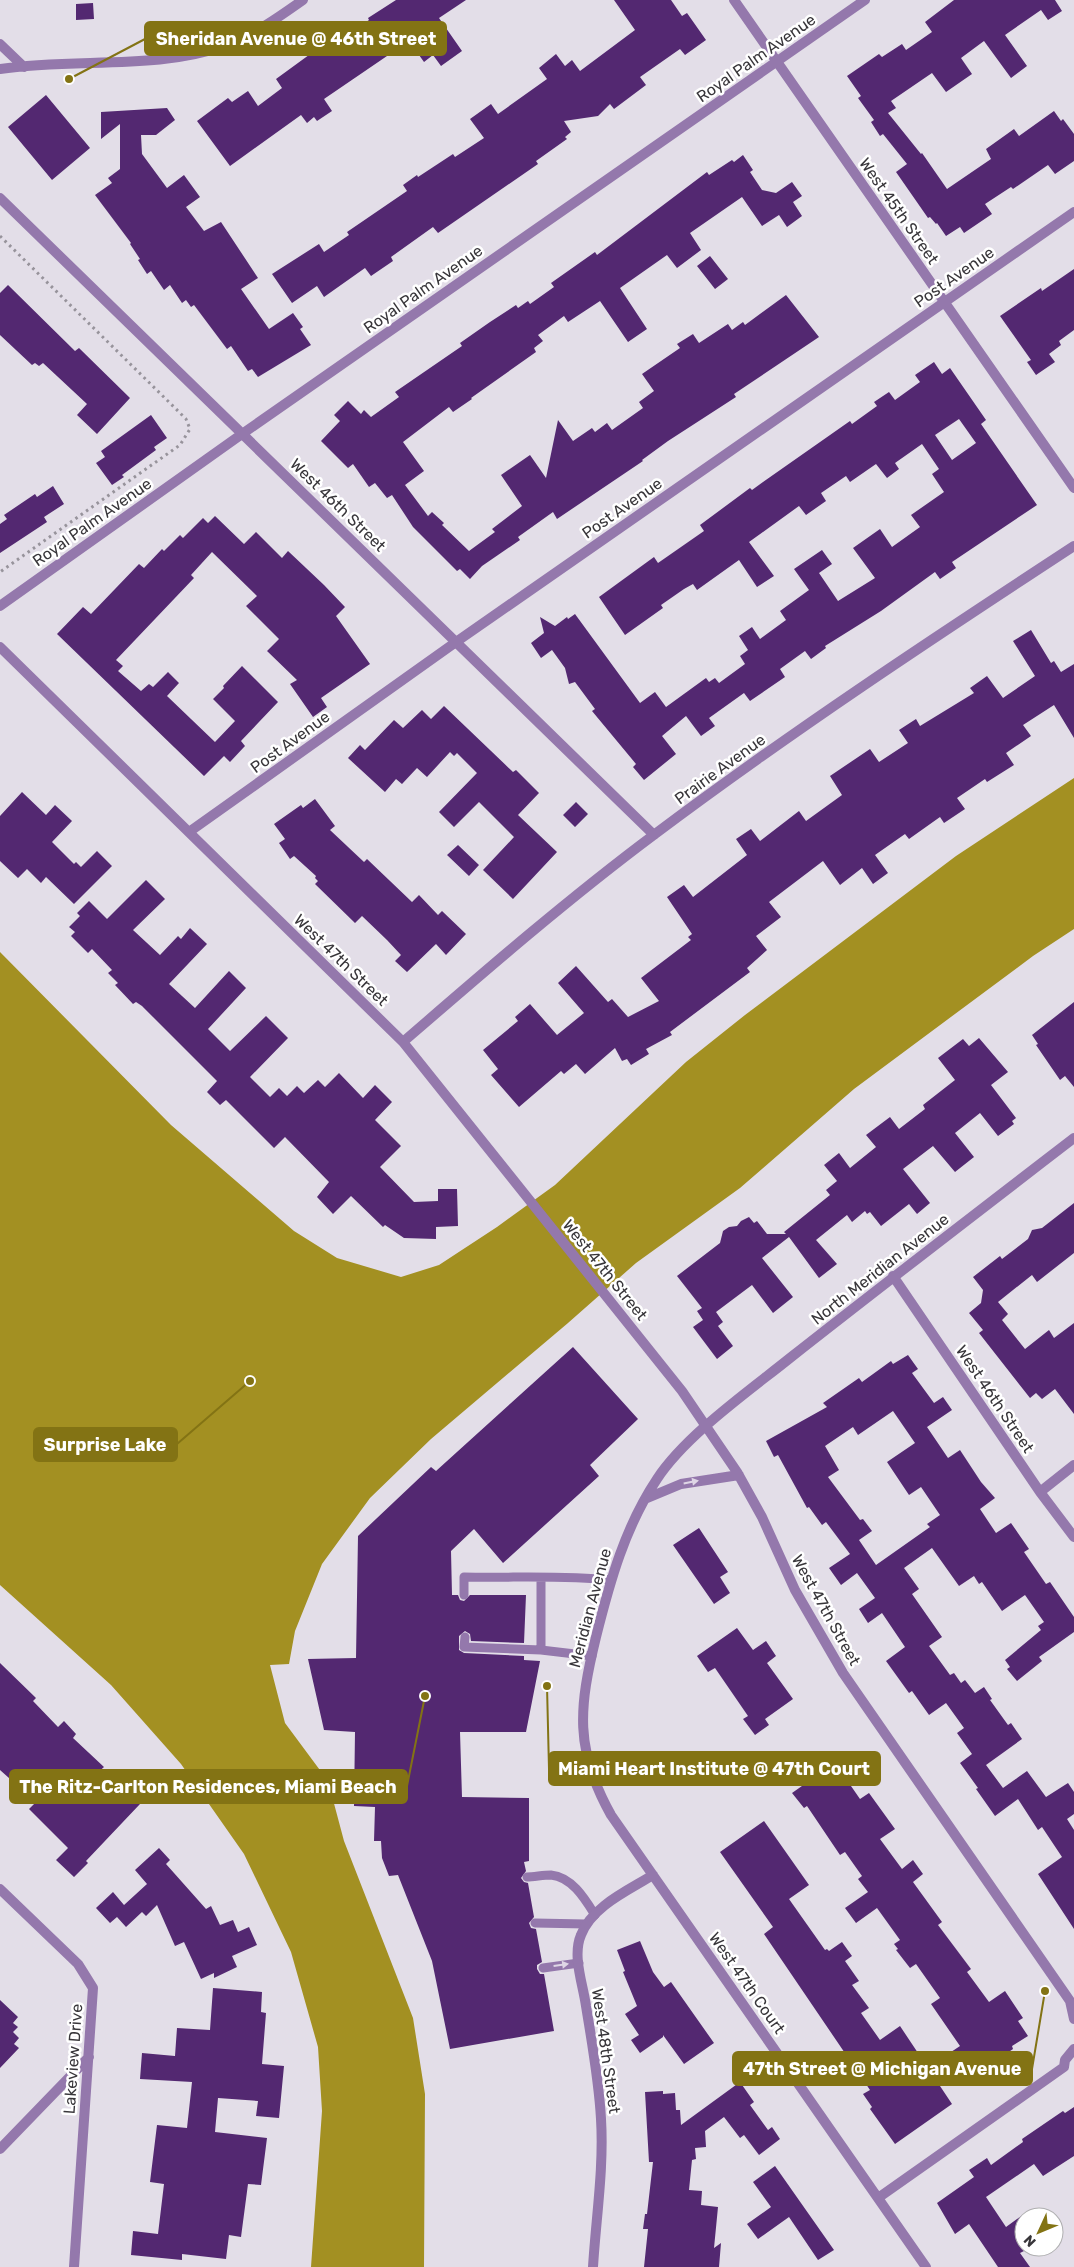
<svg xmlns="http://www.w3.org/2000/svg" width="1074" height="2267" font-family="Rubik,sans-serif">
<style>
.water{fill:#a39022}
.building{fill:#532871;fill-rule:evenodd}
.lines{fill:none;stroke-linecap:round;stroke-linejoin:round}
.path{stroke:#97939b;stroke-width:3;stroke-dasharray:2.5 4;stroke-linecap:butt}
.lane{stroke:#9478ac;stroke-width:9}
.street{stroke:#9478ac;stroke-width:10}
.oneway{fill:#dfd6e6}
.labels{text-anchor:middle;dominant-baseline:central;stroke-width:5;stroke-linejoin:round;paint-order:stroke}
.street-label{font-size:16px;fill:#38363a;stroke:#fff}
.leader{fill:none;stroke:#837314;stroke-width:2}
.callout-dot{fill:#837314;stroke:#fff;stroke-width:2}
.callout{fill:#837314;stroke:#837314;stroke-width:2}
.callout-label{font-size:18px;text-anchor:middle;font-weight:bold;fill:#fff}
</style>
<rect width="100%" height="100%" fill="#e3dee8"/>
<path class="water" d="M1074,778V929L1033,956L854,1089L740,1188L636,1263L568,1323L431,1439L370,1498L322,1564L295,1631L289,1664L270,1665L285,1723L328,1781L344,1841L413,2018L425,2094L424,2267H311L322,2111L318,2047L291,1952L244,1854L181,1764L111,1685L0,1585V952L171,1125L294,1231L337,1258L401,1277L439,1265L497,1227L555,1185L686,1062L745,1015L956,856Z"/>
<path class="building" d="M396,0H466L439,18L462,51L441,66L433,55L424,62L409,41L324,99L332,111L317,121L314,117L307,123L301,115L230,166L197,121L228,98L232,102L248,91L258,106L282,88L276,79L324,44L328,51L332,48L335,52L362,31L359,27L369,20L368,18Z
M614,0H671L682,16L687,13L706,40L685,55L680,49L640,77L646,85L614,109L610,104L598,116L564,121L571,132L565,137L567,139L536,161L538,164L438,233L433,227L391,257L393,261L371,276L365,268L324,297L317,286L292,303L272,274L319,244L324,252L349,235L347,232L407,191L403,185L417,175L418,177L453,154L455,157L484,138L470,119L491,104L498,114L547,79L539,68L556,54L565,66L572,60L580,71L635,30Z
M954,0H1055L1062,11L1048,20L1041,10L1005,35L1027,66L1011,78L984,41L961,58L972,74L946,92L932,73L891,101L896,108L888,113L921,154L922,153L947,189L991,159L986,149L1014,129L1019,136L1054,111L1061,121L1063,119L1074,134V161L1055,174L1048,165L1013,189L1011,187L985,204L992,214L964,233L960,227L946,236L937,223L936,224L930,217L928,218L896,172L907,164L883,134L880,136L871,122L874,120L858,98L861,96L847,76L879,54L882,57L902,44L906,50L932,32L925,22Z
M93,3L94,19L76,20V4Z
M46,95L90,148L52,180L8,127Z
M167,108L175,120L156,135H141L142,154L167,188L184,175L200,197L186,207L204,231L221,222L258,278L241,289L269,329L293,313L303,327L300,329L311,345L258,377L252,369L248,371L231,346L227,349L194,305L191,307L186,300L182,303L170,285L164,290L151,271L147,274L138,260L140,259L130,244L131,243L95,195L112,183L108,178L120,169V124L101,139V112Z
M743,155L753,170L750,172L762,190L776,193L792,182L802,196L793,202L802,216L787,227L779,215L762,226L742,197L690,233L701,250L677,268L667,255L620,288L647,329L628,342L600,301L568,322L564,316L538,335L543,341L534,348L536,352L471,398L472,399L453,412L449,407L403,442L424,471L405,485L428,516L432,512L444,523L442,525L469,551L495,532L492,529L522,506L501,475L530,455L546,478L558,420L573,441L592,428L595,432L607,423L612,430L643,408L639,402L654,391L642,374L680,348L677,344L693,334L699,343L728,324L732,330L743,322L745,325L786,295L819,337L734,394L736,397L668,441L642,460L643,461L557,519L553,512L518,537L520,540L482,566L470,579L460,569L457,571L413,527L392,495L387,498L375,483L369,487L353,464L348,468L321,441L340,421L334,415L348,401L361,414L364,410L371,417L399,397L395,392L462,346L460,343L490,322L516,305L518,308L528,301L530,304L554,287L551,283L595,252L597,255L707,172L709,175L732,160L734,162Z
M710,256L728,279L715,289L697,266Z
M1074,269V330L1059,341L1061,345L1049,354L1055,362L1036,375L1027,362L1031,360L1000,316L1041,288L1042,291Z
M8,285L75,351L79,348L130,398L97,434L77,415L87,404L43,363L39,366L35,363L32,365L0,335V293Z
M934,362L942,374L950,368L986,420L981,424L1037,505L952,562L956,568L940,579L935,572L881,611L825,646L826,648L811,659L805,651L780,669L785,677L750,701L744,693L709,718L715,726L701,736L686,716L662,736L676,754L644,780L633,767L636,764L592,711L595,709L575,682L569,684L565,668L552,650L541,658L531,643L544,633L540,617L555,626L567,617L568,619L575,614L640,703L655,692L666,707L706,678L709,682L715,678L719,683L745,664L740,656L748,650L739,636L752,627L760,639L786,620L780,611L809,590L794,569L822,550L832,564L819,573L838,601L875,578L853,548L880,529L892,547L920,527L911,515L944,492L932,474L939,469L922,444L895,463L899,469L887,478L876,464L850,482L846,476L821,493L826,501L806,515L799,506L749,542L774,576L757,587L739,560L697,590L693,584L684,589L661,605L663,608L625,635L599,597L654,557L658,563L704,531L700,525L750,488L752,490L763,482L850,421L852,424L877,406L874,402L889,392L895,400L920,382L915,375ZM959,419L976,443L952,460L935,435Z
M151,415L167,438L154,447L156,450L122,475L124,477L112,485L96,463L105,457L101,451Z
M53,486L64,504L44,517L47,522L0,553V524L7,519L4,515L35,494L37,497Z
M215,516L244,544L256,532L282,558L288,551L324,585L345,607L336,616L370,664L321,698L327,707L313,717L290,684L297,680L267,651L279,639L246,606L257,596L212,552L191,575L194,578L116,660L123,666L118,671L141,691L149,684L153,687L168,672L179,683L167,696L215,742L235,721L213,699L224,688L223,686L242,666L278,702L241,741L245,746L230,762L224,756L204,776L57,634L83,607L91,614L139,564L144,568L162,549L164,551L180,535L183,538L203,518L208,523Z
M1031,630L1051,663L1054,661L1061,672L1074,664V738L1054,705L1023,725L1031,736L1006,753L1014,765L987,782L985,779L957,798L965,809L944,823L940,817L909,839L905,834L875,855L888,873L873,884L862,868L840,885L823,861L769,902L781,917L756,936L767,950L747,968L750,972L670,1032L672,1035L646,1049L649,1054L631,1065L627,1059L622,1061L615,1048L585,1074L576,1064L564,1074L561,1071L519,1107L491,1075L498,1069L483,1050L518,1021L515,1017L530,1004L557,1035L584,1013L558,983L576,966L608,1002L612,999L628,1017L659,1001L641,978L691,940L688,937L692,934L667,897L684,885L693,897L747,855L736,839L751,829L760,841L799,811L806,821L842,795L830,776L870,749L879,762L908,743L899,730L916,719L920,726L974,693L970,688L987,676L1003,698L1035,676L1013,641Z
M444,706L513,772L516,770L539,793L518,815L557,852L513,899L483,870L514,837L479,802L454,827L439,812L477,773L457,753L454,756L450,752L427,777L417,768L402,784L396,779L385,792L348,758L360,745L365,750L394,720L403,728L422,710L431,719Z
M22,792L46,815L55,805L72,821L52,842L74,864L76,862L81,867L97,851L112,866L74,904L46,877L41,883L27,869L18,878L0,861V816Z
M315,799L335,826L330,830L364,862L367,859L412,902L419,895L438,915L442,911L466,934L446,955L436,944L407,972L395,961L401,955L387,940L362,916L355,923L315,884L318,881L315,878L316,876L294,856L290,859L279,843L285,839L274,824L301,805L303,808Z
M576,802L588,814L575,827L563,815Z
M458,845L479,865L469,876L447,855Z
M146,880L165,899L133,930L160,955L178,936L181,939L190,928L207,944L169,984L195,1008L229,971L246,988L208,1029L230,1051L266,1016L288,1038L250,1077L270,1097L279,1088L287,1096L297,1086L304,1093L318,1080L325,1087L339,1073L363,1098L375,1085L392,1102L375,1120L401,1146L380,1167L414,1202L438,1201V1189H457L458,1226L436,1227V1239L404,1238L385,1225L383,1227L351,1196L333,1214L317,1197L329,1182L285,1137L274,1148L226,1100L220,1105L207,1092L217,1081L142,1006L136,1002L133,1004L115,985L118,983L108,973L112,970L92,949L88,953L71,936L75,932L69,927L80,916L77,913L89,901L107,919Z
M1074,1002V1087L1065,1076L1060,1080L1036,1045L1038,1044L1032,1035Z
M979,1038L1008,1072L991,1085L1016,1118L1012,1121L1014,1124L998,1136L980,1113L955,1133L974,1157L955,1172L933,1146L903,1169L930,1203L917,1214L909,1204L881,1226L870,1212L867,1214L865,1211L852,1222L847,1215L816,1240L837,1264L819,1278L789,1237L762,1258L793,1297L773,1313L752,1285L716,1312L723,1322L718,1326L733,1346L717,1359L693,1327L703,1320L697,1311L702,1308L677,1276L720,1243L723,1231L729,1227L737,1226L741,1221L749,1217L754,1223L757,1221L767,1234H786L784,1232L830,1195L826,1190L837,1181L824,1165L839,1153L850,1168L876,1147L866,1135L890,1117L899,1129L925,1109L923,1105L955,1080L938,1058L963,1039L969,1046Z
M1074,1203V1253L1037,1282L1032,1275L998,1302L1008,1314L1002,1320L1025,1349L1049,1330L1054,1338L1074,1323V1414L1055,1389L1042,1399L1036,1393L1030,1398L979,1333L983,1330L969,1313L981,1303L983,1290L973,1277L1000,1256L1002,1259L1028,1239L1032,1230L1042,1228Z
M573,1347L638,1419L590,1465L599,1476L503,1563L474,1529L451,1551L452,1595H458L460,1600L464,1601L470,1595H526L524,1643L471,1641L470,1634L465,1631L459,1636V1650L464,1653L524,1656V1660L540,1661L526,1732H460L462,1797L529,1798V1861L524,1862L526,1871L521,1878L524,1882L528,1883L534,1917L529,1923L531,1928L536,1929L542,1962L537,1965V1969L540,1974H544L554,2031L450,2049L432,1961L398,1875L389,1876L382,1858L381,1841H374L375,1807L354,1806L355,1732L324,1730L308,1659L356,1658L358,1536L431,1467L436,1471Z
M908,1355L918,1369L912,1373L934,1403L943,1397L952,1410L927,1427L948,1458L960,1450L981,1482L995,1498L980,1509L996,1533L1011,1523L1029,1549L1024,1552L1046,1584L1050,1582L1074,1617V1632L1039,1657L1042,1661L1017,1681L1007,1669L1010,1667L1005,1660L1041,1630L1038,1626L1044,1622L1025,1595L1002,1611L982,1582L979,1584L974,1576L959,1586L932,1548L904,1568L919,1589L912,1594L942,1637L929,1646L950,1675L954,1673L961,1683L965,1680L975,1693L984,1687L992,1699L990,1700L1008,1725L1011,1723L1022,1739L986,1765L1003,1788L1027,1771L1046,1797L1068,1783L1074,1792V1814L1067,1819L1074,1830V1929L1038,1874L1062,1857L1042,1827L1038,1830L1018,1799L995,1816L976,1789L978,1788L960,1763L972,1754L957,1733L964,1728L946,1703L929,1715L912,1691L909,1693L886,1661L905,1647L882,1613L868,1623L859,1609L875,1598L857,1573L841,1585L829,1568L850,1554L826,1522L822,1525L809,1507L807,1508L778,1455L774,1457L766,1441L827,1407L823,1403L859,1378L862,1382L891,1361L893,1364ZM893,1411L915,1443L887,1462L909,1495L921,1487L940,1515L927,1524L930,1527L876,1565L859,1540L872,1531L863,1519L860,1520L828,1477L839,1470L825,1446L853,1427L858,1435Z
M699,1528L728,1572L720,1577L730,1593L714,1604L673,1545Z
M737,1628L753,1650L766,1641L776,1656L767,1663L793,1699L765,1719L769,1725L755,1735L743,1719L748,1716L715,1668L708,1672L697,1656Z
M0,1663L36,1698L33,1701L58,1727L64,1721L76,1734L73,1738L104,1767L94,1776L112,1795L137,1793L140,1804L86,1861L88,1863L74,1877L56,1860L68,1848L29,1809L36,1802L0,1770Z
M829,1767L836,1777L842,1773L860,1799L869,1793L895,1829L880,1839L902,1869L913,1860L923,1874L913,1882L942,1922L938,1925L971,1969L967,1972L989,2002L1005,1991L1023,2018L1018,2021L1028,2036L1012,2046L1013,2049L990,2065L993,2071L973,2085L951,2052L960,2046L931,2004L940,1998L916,1964L910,1968L896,1950L898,1949L894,1944L900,1940L877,1908L856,1923L845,1908L868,1892L858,1879L862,1876L845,1852L840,1855L807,1806L804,1808L792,1793Z
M764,1821L809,1885L789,1899L825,1950L827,1949L829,1951L842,1942L852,1956L845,1961L859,1981L852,1985L869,2008L861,2013L880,2040L900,2026L952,2104L895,2144L870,2109L872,2107L863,2094L870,2090L764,1934L773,1927L720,1852Z
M159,1848L170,1860L166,1864L206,1909L211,1906L220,1925L233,1920L238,1932L249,1927L257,1945L232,1956L237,1967L214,1978V1973L201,1979L184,1942L175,1946L157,1905L146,1916L142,1912L126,1927L117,1917L110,1923L96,1908L113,1892L124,1905L147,1884L135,1870Z
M640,1941L653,1972L664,1987L671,1982L714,2043L684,2064L663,2035V2037L640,2053L631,2040L639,2035L625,2014L637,2006L623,1972L625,1971L617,1950Z
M213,1988L262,1992L261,2012L266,2013L262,2064L284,2066L279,2118L256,2116L258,2101L218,2098L215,2132L267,2138L261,2185L248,2184L241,2237L229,2235L226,2259L182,2254V2260L131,2255L133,2231L158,2234L164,2184L150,2182L157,2125L187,2128L192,2082L140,2079L142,2053L175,2056L177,2028L210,2030Z
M0,2000L18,2017L13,2023L18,2027L13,2032L19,2038L14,2044L19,2048L0,2068Z
M740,2082L754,2102L750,2105L768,2130L772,2127L780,2139L759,2155L744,2135L740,2138L724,2117L705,2131L706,2147L695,2148L696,2159L692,2160L689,2190L702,2191L701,2205L718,2207L714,2248L721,2243L719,2267H644L648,2229H643L645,2214H647L653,2162H649L645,2092L663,2091V2094L675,2093L676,2110H680L681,2125Z
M1074,2107V2156L1043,2176L1034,2164L986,2197L1006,2227L1024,2214V2251L1020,2253L1030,2267H998L969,2224L955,2234L937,2203L974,2177L969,2170L987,2158L991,2165L1023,2142L1022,2139L1063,2111L1065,2113Z
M775,2166L834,2250L818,2260L789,2217L758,2239L747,2224L771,2207L753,2182Z"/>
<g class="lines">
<path class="path" d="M0,236L174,407L186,419L190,429L180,445L0,572"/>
<path class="lane" d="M464,1595V1577C513,1578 563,1575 611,1580
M465,1637L464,1647L541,1650L592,1656
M541,1650V1578
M527,1877C534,1877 543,1875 551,1875C572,1877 585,1899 595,1915
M535,1923L586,1924
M543,1968L579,1963"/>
<path class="street" d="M734,0L1074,488
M0,44L24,67
M0,69C75,57 155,71 227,45C255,34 279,17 303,0
M0,198L654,835
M0,606L242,434L865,0
M0,647L403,1042L682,1391L737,1472L762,1517L795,1590L843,1673L1070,2001L1074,2019
M189,832L456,642L1074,212
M403,1042C485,971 568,899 655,834C791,732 932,639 1074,546
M893,1276L1040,1492L1074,1537
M1040,1492L1074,1465
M645,1499L681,1484L739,1475
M0,1889L78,1964L93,1988L74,2267
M0,2149L89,2057
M878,2198L1064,2067L1065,2060L1074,2049
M593,2267C596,2218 604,2168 601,2119C599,2081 592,2043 586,2006C583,1984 572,1956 581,1935C592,1906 629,1890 653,1875
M926,2267L611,1815C574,1749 579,1707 596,1637C610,1581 625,1527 657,1479C686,1435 749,1391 790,1358C884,1284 979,1211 1074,1138"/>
</g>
<defs><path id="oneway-solid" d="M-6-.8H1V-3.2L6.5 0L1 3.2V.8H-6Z" transform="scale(1.25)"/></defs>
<g class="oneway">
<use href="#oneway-solid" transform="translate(691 1482) rotate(-11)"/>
<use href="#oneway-solid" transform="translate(561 1965) rotate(-8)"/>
</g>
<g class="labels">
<g class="street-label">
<text transform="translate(756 58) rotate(-35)">Royal Palm Avenue</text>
<text transform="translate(899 211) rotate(55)">West 45th Street</text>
<text transform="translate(954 277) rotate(-35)">Post Avenue</text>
<text transform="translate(423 289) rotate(-35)">Royal Palm Avenue</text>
<text transform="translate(338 505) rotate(44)">West 46th Street</text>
<text transform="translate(622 508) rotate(-35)">Post Avenue</text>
<text transform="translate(92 522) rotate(-35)">Royal Palm Avenue</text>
<text transform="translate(290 742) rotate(-36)">Post Avenue</text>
<text transform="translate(720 769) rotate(-36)">Prairie Avenue</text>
<text transform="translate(341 960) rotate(44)">West 47th Street</text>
<text transform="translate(880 1269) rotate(-38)">North Meridian Avenue</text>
<text transform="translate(605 1270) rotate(51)">West 47th Street</text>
<text transform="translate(995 1399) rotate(56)">West 46th Street</text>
<text transform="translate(590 1608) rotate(-75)">Meridian Avenue</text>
<text transform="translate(826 1610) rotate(61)">West 47th Street</text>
<text transform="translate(747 1983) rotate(55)">West 47th Court</text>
<text transform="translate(606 2051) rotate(82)">West 48th Street</text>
<text transform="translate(73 2059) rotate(-86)">Lakeview Drive</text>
</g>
</g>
<path class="leader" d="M69 79L145 39M250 1381L177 1444M547 1686L549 1769M425 1696L407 1786M1045 1991L1032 2069"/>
<g class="callout-dot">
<circle cx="69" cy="79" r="5"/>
<circle cx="250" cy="1381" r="5"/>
<circle cx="547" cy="1686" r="5"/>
<circle cx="425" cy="1696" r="5"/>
<circle cx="1045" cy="1991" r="5"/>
</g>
<g class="callout">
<rect x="145" y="22" width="301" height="33" rx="5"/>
<rect x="34" y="1428" width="143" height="33" rx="5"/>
<rect x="549" y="1752" width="331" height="33" rx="5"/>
<rect x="10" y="1770" width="397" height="33" rx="5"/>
<rect x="733" y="2052" width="299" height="33" rx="5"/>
</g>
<g class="callout-label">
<text x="296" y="45">Sheridan Avenue @ 46th Street</text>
<text x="105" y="1451">Surprise Lake</text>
<text x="714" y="1775">Miami Heart Institute @ 47th Court</text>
<text x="208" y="1793">The Ritz-Carlton Residences, Miami Beach</text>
<text x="882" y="2075">47th Street @ Michigan Avenue</text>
</g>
<g transform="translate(1039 2232) rotate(226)"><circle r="24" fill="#ffffff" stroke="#afafb0"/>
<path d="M0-4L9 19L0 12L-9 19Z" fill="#837314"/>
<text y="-8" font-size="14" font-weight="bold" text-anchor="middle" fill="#38363a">N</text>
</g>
</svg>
